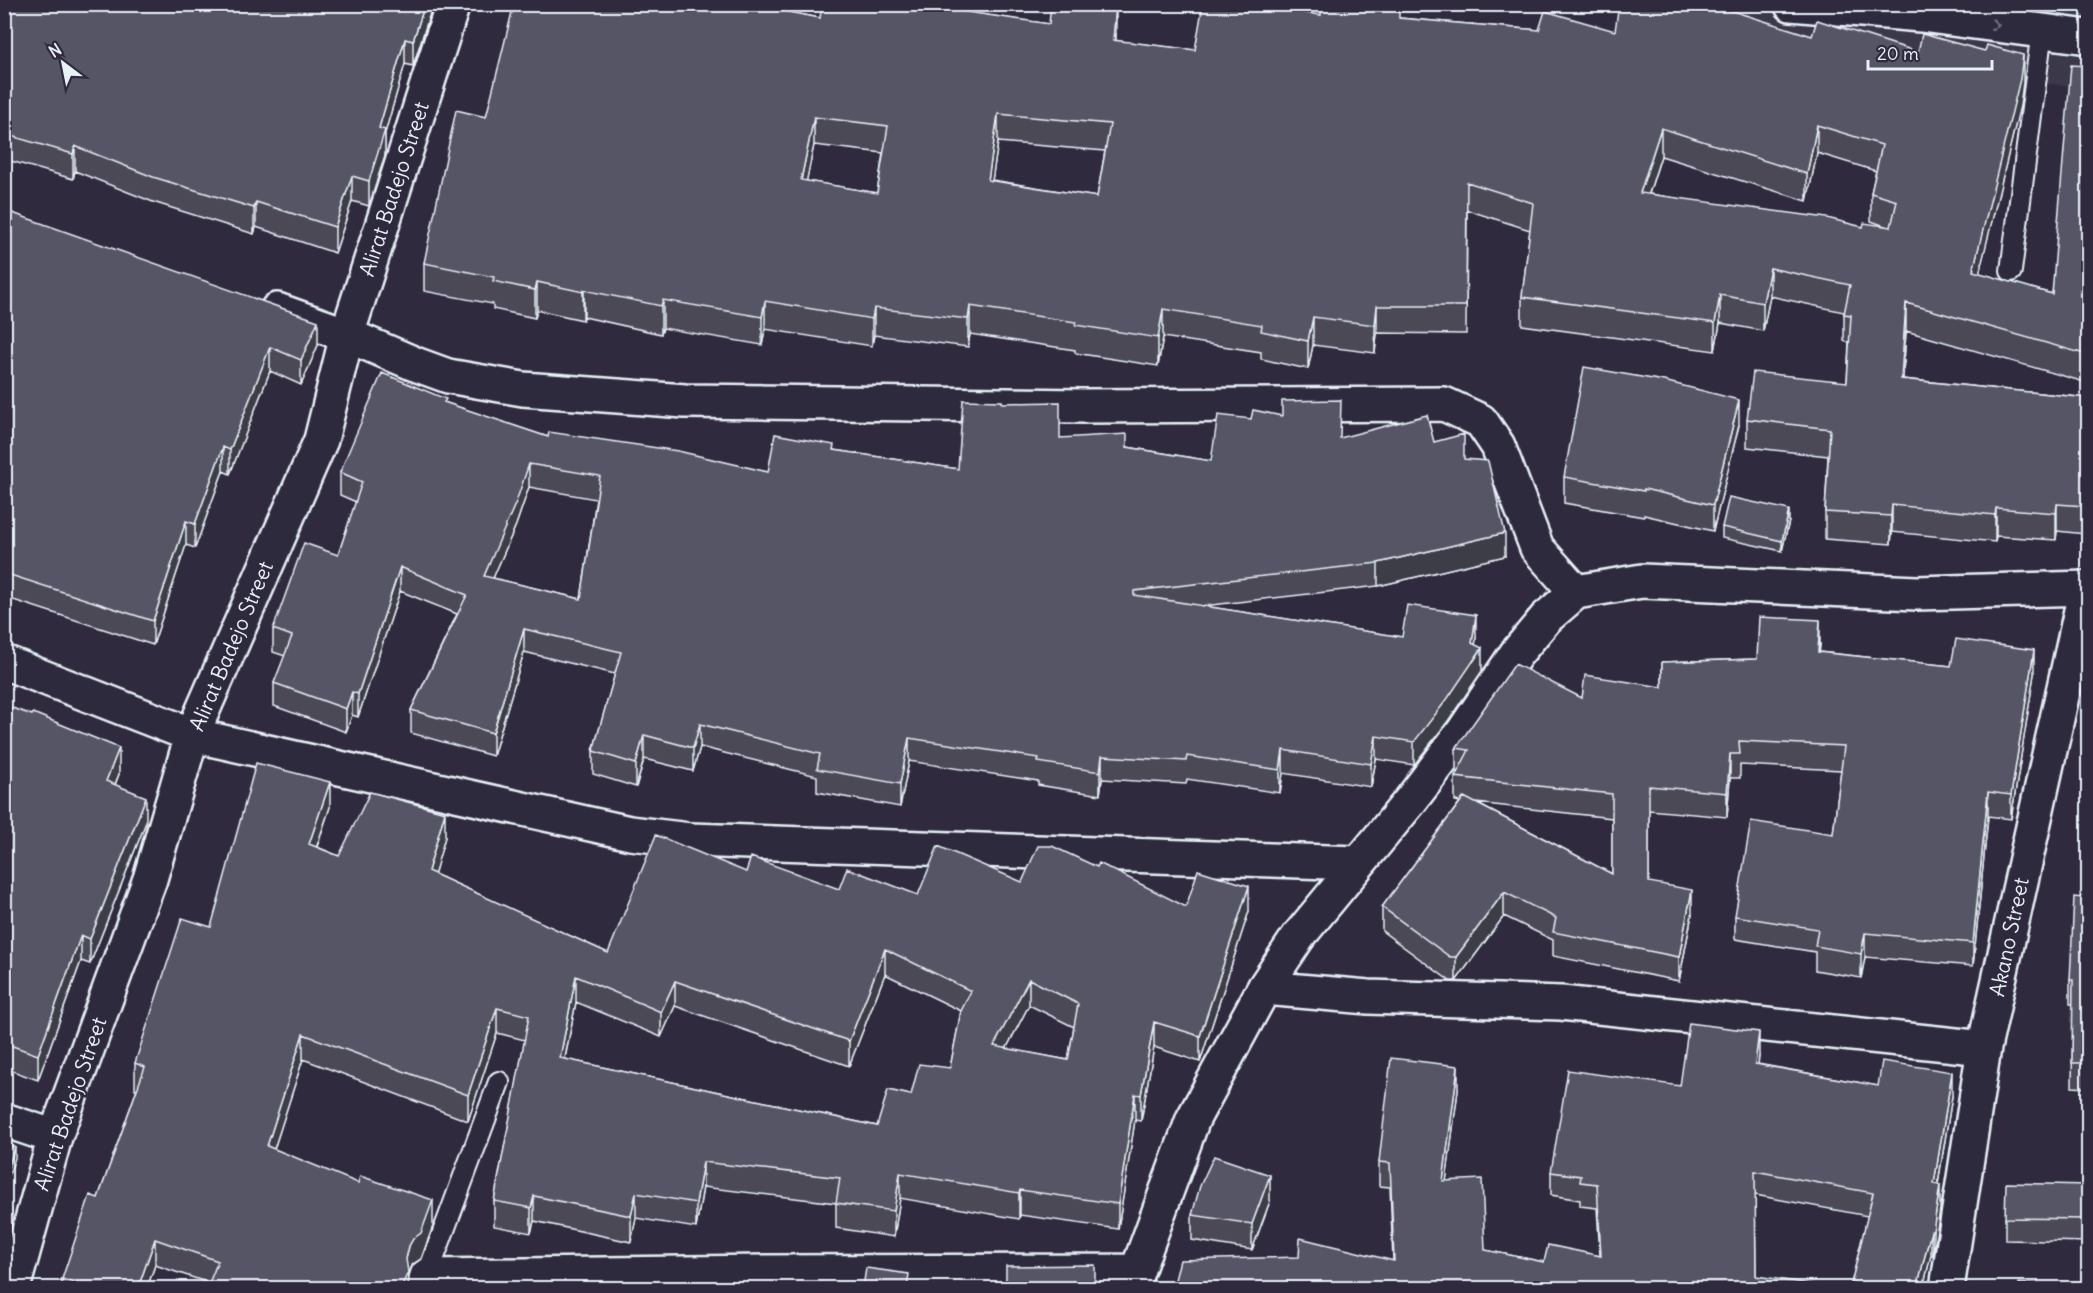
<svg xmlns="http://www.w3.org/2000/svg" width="2093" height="1293" font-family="Delius,sans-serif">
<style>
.built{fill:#3b3749}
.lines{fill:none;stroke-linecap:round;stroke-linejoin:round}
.service-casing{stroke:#e8f1f8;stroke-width:24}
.minor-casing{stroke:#e8f1f8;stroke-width:38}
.secondary-casing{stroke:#e8f1f8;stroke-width:38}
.service{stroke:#2f2a3d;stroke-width:20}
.minor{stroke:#2f2a3d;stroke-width:33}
.secondary{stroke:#2f2a3d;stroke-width:33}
.wall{fill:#4b4957;stroke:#e8f1f8;stroke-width:1.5;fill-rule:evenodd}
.shaded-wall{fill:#3d3c47;stroke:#e8f1f8;stroke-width:1.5}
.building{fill:#575565;stroke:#e8f1f8;stroke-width:1.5;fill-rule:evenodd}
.oneway{stroke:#70707e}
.labels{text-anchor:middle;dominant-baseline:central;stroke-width:4.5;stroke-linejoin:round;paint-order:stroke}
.street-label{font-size:21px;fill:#e8f1f8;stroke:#2f2a3d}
</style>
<rect width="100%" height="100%" fill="#2f2a3d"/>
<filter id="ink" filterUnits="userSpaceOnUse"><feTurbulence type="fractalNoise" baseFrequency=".0167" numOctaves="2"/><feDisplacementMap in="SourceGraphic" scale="12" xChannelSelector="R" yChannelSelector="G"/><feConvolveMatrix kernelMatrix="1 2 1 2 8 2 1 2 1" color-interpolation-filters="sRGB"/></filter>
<g filter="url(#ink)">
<path class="built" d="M1711,5H2088V86L1714,69Z"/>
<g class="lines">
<defs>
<path id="service" d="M2011,271L2042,30
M427,1276L499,1082"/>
<path id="minor" d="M277,310L347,335L415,364L448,376L523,389L685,401L1082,406L1444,404L1481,421L1498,446L1537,548L1576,592
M4,662L192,735L630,833L690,840L1358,863
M1264,988L1368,997L1561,1003L1984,1048
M4,1120L55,1137
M13,1288L55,1137L150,879L192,735L321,440L347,335L453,4
M424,1288L427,1276L768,1272L1137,1271
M1131,1288L1193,1119L1264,988L1298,937L1411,800L1463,732L1516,654L1546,618L1576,592L1642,581L1917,593L2088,588
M1947,1288L1984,1048L2086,588"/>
<path id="secondary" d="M1791,4L1921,15L2088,37"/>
</defs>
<use href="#service" class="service-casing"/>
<use href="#minor" class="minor-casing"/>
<use href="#secondary" class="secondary-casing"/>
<use href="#service" class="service"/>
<use href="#minor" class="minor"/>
<use href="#secondary" class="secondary"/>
</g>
<path class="wall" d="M4,4H433L413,66L405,64L385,133V155L369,206L352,201L335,253L256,227L254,234L153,202L75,171L73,179L4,159Z
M921,4V6L1049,24L1116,33V41L1195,50L1321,15L1399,18L1539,30L1812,36L1918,52L2023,83L2020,106L1979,273L2052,294L2088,66V383L1906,331L1903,379L2088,398V543H2085V534L2057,531L2056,540L1996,536L1995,542L1892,532L1891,544L1825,539V512L1828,456L1747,447V419L1847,382L1849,343L1844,341V312L1770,296L1763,331L1720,323L1715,351L1522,325V297L1530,230L1467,210L1466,334L1377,333L1375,353L1313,345L1308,369L1261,359V352L1163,337L1158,366L1075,353V350L970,334L968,347L874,335L872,346L765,329L762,345L663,328L661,334L584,317L583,320L537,310L535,318L493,309V304L424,291V263L486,117L751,5L820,18ZM998,142L1105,151L1097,197L992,180ZM814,145L883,153L877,193L806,181ZM1817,153L1876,171L1871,193V221L1888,227H1863L1649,194L1661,156L1807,201Z
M4,210L318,345L301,385L270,371L230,474L223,471L195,548L186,545L153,645L4,597Z
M446,403L548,437L768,472L834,450L958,469L1002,403L1060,438L1127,447L1211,461L1341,438L1434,442L1464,459L1505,556L1378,586L1203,606L1402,637L1476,638L1475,645L1482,671L1448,721L1414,765L1376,759L1371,787L1283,773L1280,793L1187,779L1186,784L1102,779L1100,795L1038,785V781L909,761L900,807L817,792V776L700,747L693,771L644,759L636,787L593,774V751L615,674L524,652L493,756L411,733V710L457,614L400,591L358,717L352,715L346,732L274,706V683L285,656L273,652V629L338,555L356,502L340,495V472ZM529,487L596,499L581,599L493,578L516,525Z
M1739,425L1713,531L1644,515V517L1564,503V477Z
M1789,521L1782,551L1722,538V527Z
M1820,644L1819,652L1951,666L2034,674L2011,819L1988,816L1973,966L1865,957L1861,978L1815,970V952L1735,939V916L1833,834L1841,770L1740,765V778H1730L1727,817L1649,810V882L1692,914L1679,981L1553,956V940L1504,916L1456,981H1450L1382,931V907L1460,802L1455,801V777L1458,772H1456V748L1582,698L1662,687V662L1757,659ZM1476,803L1612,818V874Z
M2085,690H2088V839L2085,715Z
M4,705L119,774L115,785L146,822L90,964L81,961L38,1080L4,1068Z
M330,807L317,847L339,856L445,837L434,874L608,953L746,872L839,889L918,895L1022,882L1186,907L1249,911L1200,1062L1154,1047L1141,1121L1135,1120L1118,1229L1020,1215L1019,1219L900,1198L894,1237L836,1228V1203L703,1187L696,1228L636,1218L631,1242L534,1221L531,1233L494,1226V1201L525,1040L497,1033L468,1121L303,1059L274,1149L433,1226L421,1259L413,1264L409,1271L408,1288L209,1283L155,1265L147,1288H62V1279L98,1198L137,1089H135V1063L211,927ZM885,974L961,1011L950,1068L911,1095L877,1126L565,1059L576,1002L661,1037L675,1006L849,1066ZM1029,1005L1074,1027L1068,1060L1006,1049Z
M2088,841V1088L2072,1087L2073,1004H2070V980L2085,898Z
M1759,1056L1758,1064L1878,1086L1952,1096L1938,1185L1940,1209L1933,1255H1931L1923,1288H1850L1868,1216L1755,1195L1756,1276L1393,1261L1390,1187L1379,1186V1162L1458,1090L1446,1181L1485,1250L1544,1262L1600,1256L1597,1208L1580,1206V1200L1551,1195V1172L1680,1086Z
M2088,1185V1242L2005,1240V1218Z
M1270,1201L1252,1250L1192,1240V1215Z"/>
<path class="shaded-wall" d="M425,4H433L413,66V41Z
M1116,5V33L1113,68V40Z
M405,39V64L385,133V155L369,206V181L379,128Z
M2023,55V83L2020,106L1973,299V271Z
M998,114V142L988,207V180Z
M814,117V145L801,208V180Z
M1817,125V153L1807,201V174Z
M1661,128V156L1640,221V193Z
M75,146V171L73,179V154Z
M352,176V201L335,253V227Z
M256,202V227L254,234V208Z
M1770,268V296L1763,331V303Z
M537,282V310L535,318V290Z
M584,290V317L583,320V292Z
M1720,295V323L1715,351V323Z
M663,300V328L661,334V306Z
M765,301V329L762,345V317Z
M1906,303V331L1901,406V379Z
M970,306V334L968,347V319Z
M1377,306V333L1375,353V325Z
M874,308V335L872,346V319Z
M1163,309V337L1158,366V338Z
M1313,317V345L1308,369V341Z
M318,321V345L301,385V360Z
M270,347V371L230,474V450Z
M1739,400V425L1713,531V505Z
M223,447V471L195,548V524Z
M529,464V487L516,525L484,599V576Z
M2057,504V531L2056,540V513Z
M1892,505V532L1891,544V516Z
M1996,508V536L1995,542V515Z
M1789,510V521L1782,551V541Z
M186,521V545L153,645V621Z
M1505,533V556L1378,586V563Z
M400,567V591L358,717V694Z
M1476,615V638L1473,662L1482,648V671L1448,721L1414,765V742L1472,643Z
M1820,620V644L1818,676V652Z
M524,629V652L493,756V733Z
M2034,650V674L2011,819V795Z
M352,692V715L346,732V709Z
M700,724V747L693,771V748Z
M644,735V759L636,787V764Z
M1376,736V759L1371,787V764Z
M909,738V761L900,807V784Z
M119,748V774L106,807V781Z
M1283,750V773L1280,793V770Z
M1730,754V778L1727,817V793Z
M1102,756V779L1100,795V772Z
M330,782V807L309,869V844Z
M1988,792V816L1973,966V943Z
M146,797V822L90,964V939Z
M445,812V837L428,897V871Z
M1249,886V911L1200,1062V1036Z
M1692,890V914L1679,981V957Z
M1504,892V916L1456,981V957Z
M1865,933V957L1861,978V954Z
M81,935V961L38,1080V1055Z
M885,949V974L849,1066V1041Z
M576,976V1002L560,1083V1058Z
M1029,979V1005L994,1072V1046Z
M675,981V1006L661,1037V1012Z
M497,1008V1033L468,1121V1095Z
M1154,1022V1047L1141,1121V1095Z
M1759,1032V1056L1755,1087V1064Z
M303,1034V1059L267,1171V1146Z
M1458,1066V1090L1443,1205V1181Z
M1952,1072V1096L1934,1208V1184Z
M1135,1094V1120L1118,1229V1204Z
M15,1147V1158L4,1189V1179Z
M703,1162V1187L696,1228V1203Z
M900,1173V1198L894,1237V1211Z
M1270,1175V1201L1252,1250V1224Z
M1940,1185V1209L1933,1255V1231Z
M1020,1190V1215L1019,1219V1193Z
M636,1193V1218L631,1242V1216Z
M534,1196V1221L531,1233V1208Z
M433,1200V1226L421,1259L413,1264L409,1271L408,1288H401L406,1259L409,1246Z
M1931,1231V1255L1923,1288H1917Z
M155,1239V1265L147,1288H138Z"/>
<path class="building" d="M4,4H425L413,41L405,39L379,128L385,130L369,181L352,176L335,227L256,202L254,208L153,177L75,146L73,154L4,134Z
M514,4H748L820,18L822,4H920V5L1049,24L1051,4H1107L1116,5L1113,40L1195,50L1203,4H1251L1321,15V7L1399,10V18L1539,30L1545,11L1615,31L1619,4H1710L1812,36L1817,20L1918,52L1922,34L1985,51L1987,45L2023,55L2020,79L1973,271L2052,294L2071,65L2088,66V355L1906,303L1901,379L2088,398V515H2085V506L2057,504L2056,513L1996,508L1995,515L1892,505L1891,516L1825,512L1830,429L1747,419L1753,372L1847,382L1851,315L1844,314L1850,285L1770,268L1763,303L1720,295L1715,323L1522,297L1533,203L1467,182L1466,306H1377L1375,325L1313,317L1308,341L1261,331L1262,325L1163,309L1158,338L1075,325L1076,322L970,306L968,319L874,308L872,319L765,301L762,317L663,300L661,306L584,290L583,292L537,282L535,290L493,281L494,277L424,263L456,110L486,117ZM998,114L1110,124L1097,197L988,180ZM814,117L888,126L877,193L801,180ZM1817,125L1882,145L1871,193L1897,201L1891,227L1864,223L1863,227L1827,218L1640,193L1661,128L1807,174Z
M4,210L318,321L301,360L270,347L230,450L223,447L195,524L186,521L153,621L4,573Z
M1584,367L1664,381L1739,400L1713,505L1644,489V491L1564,477Z
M382,373L446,399L444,402L548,437L549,432L678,451L768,472L775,434L834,445L833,450L958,469L963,400L1002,401V403L1060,402V438L1127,434V447L1211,461L1218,415L1251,419L1253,410L1282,416V401L1341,400L1340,438L1427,415L1434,442L1464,434V459L1488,461L1505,533L1378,563L1134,591V595L1402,637L1407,605L1476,615L1472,643L1482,648L1448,698L1414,742L1376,736L1371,764L1283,750L1280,770L1187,756L1186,761L1102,756L1100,772L1038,762L1039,758L909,738L900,784L817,769L820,754L700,724L693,748L644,735L636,764L593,751L621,652L524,629L493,733L411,710L467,595L400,567L358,694L352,692L346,709L274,683L292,636L273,629L304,543L338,555L362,482L340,472ZM529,464L600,476L581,599L484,576L516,502Z
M1729,497L1789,510L1782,541L1722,527Z
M1759,617L1820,620L1818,652L1951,666L1956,639L2034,650L2011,795L1988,792L1973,943L1865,933L1861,954L1815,946L1818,929L1735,916L1751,821L1833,834L1844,746L1739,741L1740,754H1730L1727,793L1649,786V882L1692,890L1679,957L1553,932L1556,918L1504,892L1456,957H1450L1382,907L1464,797L1612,874V794L1455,777L1469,750L1456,748L1515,664L1582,698L1585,675L1662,687V662L1757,659Z
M2085,690H2088V815Z
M4,705L32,715L33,713L119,748L106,781L146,797L90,939L81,935L38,1055L4,1043Z
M256,763L330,782L309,844L339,856L370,792L445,812L428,871L608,953L656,835L746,872L751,857L839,889L847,868L918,895L938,846L1022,882L1038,846H1052L1097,867L1099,863L1186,907L1198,870L1249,886L1200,1036L1154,1022L1141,1095L1135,1094L1118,1204L1020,1190L1019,1193L900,1173L894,1211L836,1203L840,1178L703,1162L696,1203L636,1193L631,1216L534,1196L531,1208L494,1201L529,1016L497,1008L468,1095L303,1034L267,1146L358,1183L360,1176L433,1200L421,1233L413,1239L409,1246L406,1259L408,1272L401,1288H207L218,1261L155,1239L138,1288H89L62,1279L90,1195L98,1198L145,1067L135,1063L182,918L211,927ZM885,949L971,991L961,1011L950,1068L919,1064L911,1095L888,1090L877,1126L560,1058L576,976L661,1012L675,981L849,1041ZM1029,979L1078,1004L1068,1060L994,1046Z
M2088,841V1063H2072L2073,980H2070L2074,897L2085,898Z
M1689,1023L1759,1032L1755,1064L1878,1086L1882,1061L1952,1072L1934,1184L1940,1185L1933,1231H1931L1917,1288H1850L1873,1193L1755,1171L1756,1276L1838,1288H1173L1180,1260L1299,1257L1300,1238L1394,1261L1390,1163L1379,1162L1391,1058L1458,1066L1443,1181L1482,1179L1485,1250L1544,1262L1548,1245L1601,1256L1597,1184L1580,1182L1581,1176L1551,1172L1568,1070L1680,1086Z
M4,1144L15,1147L4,1179Z
M1214,1156L1270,1175L1252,1224L1192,1215L1200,1186Z
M2006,1183L2088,1185V1219L2005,1218Z
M1095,1265V1288H1006V1266Z
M866,1268L909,1274L907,1288H863Z
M2019,1283L2088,1285V1288H2019Z"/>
<defs><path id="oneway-chevron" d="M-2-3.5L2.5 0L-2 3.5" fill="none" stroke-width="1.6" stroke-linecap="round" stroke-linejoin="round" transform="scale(1.5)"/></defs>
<use class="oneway" href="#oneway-chevron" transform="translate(1995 25) rotate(7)"/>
</g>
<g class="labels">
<g class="street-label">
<text transform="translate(394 189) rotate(-72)">Alirat Badejo Street</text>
<text transform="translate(231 646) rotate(-67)">Alirat Badejo Street</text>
<text transform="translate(2009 937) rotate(-78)">Akano Street</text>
<text transform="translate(70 1104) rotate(-71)">Alirat Badejo Street</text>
</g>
</g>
<rect width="2093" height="1293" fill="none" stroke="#2f2a3d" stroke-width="24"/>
<rect x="12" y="12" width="2069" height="1269" fill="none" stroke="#e8f1f8" stroke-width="2" filter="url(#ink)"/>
<g transform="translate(63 63) rotate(328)" stroke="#2f2a3d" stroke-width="4.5" paint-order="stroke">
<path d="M0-4.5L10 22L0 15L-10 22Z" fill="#e8f1f8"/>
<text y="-9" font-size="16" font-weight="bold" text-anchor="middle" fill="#e8f1f8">N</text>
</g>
<path d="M1868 60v9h124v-9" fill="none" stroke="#e8f1f8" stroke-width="3"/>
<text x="1877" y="60" font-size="18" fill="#e8f1f8" stroke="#2f2a3d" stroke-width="4.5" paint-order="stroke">20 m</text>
</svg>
